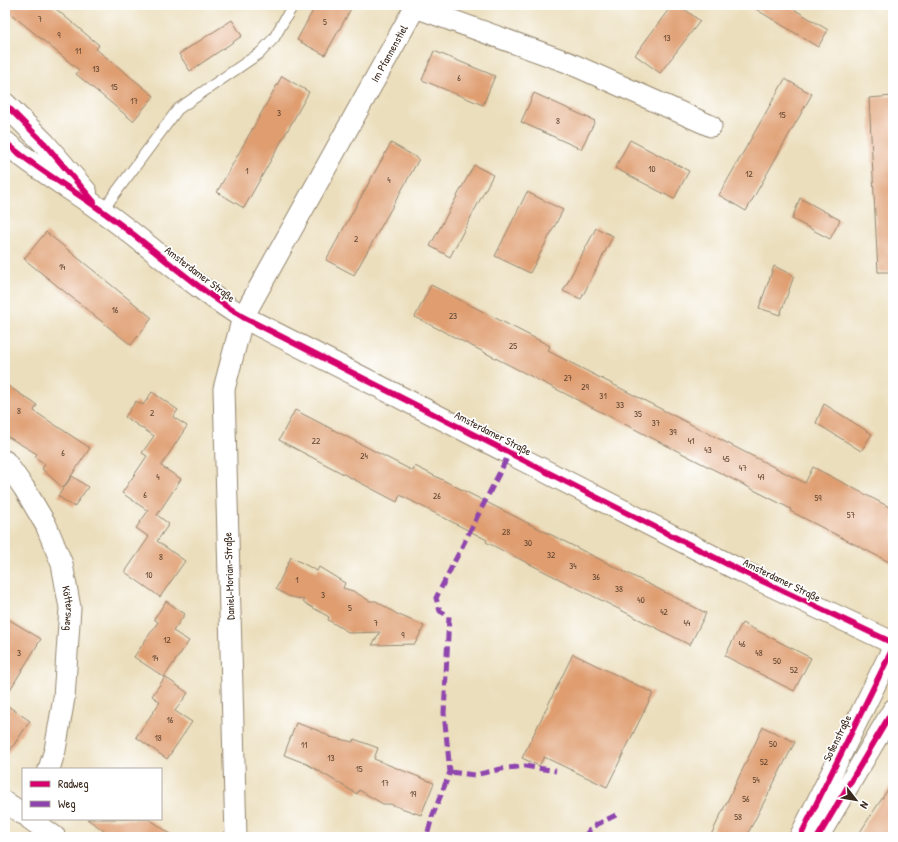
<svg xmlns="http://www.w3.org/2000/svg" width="898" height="842" font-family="'Patrick Hand',sans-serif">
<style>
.building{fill:#df9d6f}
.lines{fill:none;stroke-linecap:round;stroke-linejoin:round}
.service-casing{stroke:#93846d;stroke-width:12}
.minor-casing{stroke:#93846d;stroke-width:23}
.tertiary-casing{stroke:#93846d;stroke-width:24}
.service{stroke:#fff;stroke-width:10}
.minor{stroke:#fff;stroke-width:21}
.tertiary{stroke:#fff;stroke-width:22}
.quiet{stroke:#8e44ad;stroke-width:5;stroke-dasharray:10 5;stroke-linecap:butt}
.cycleway-casing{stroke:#fff;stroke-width:8}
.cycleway{stroke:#d6006c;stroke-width:6}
.labels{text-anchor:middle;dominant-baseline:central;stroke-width:3.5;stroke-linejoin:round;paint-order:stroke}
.number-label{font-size:9px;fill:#644732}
.street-label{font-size:11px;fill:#3b2a1e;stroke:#fff}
</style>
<rect width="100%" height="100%" fill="#fff"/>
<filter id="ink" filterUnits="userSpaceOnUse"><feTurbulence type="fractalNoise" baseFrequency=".025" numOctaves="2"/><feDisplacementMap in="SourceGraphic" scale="8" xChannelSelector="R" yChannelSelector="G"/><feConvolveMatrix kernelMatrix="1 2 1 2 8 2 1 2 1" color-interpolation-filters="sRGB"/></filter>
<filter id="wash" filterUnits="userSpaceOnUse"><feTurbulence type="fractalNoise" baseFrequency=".012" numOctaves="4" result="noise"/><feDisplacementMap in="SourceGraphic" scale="16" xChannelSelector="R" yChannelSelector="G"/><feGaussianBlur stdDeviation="0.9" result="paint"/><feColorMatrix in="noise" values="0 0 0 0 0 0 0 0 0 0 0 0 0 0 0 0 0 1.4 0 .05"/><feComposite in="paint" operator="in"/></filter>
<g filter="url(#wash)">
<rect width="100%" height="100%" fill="#ebdebc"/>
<g id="blocks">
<path class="building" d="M5,5H51L99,45L96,49L154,96L133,121L76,74L79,70L5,9Z
M316,5H353L325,55L297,40Z
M672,5H679L700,21L660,73L635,55Z
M749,5H787L828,30L818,47Z
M232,20L242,36L190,71L179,54Z
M434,51L495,76L483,105L422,80Z
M282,76L309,92L244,208L217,192Z
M785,79L812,94L746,211L719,195Z
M534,93L595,121L581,149L521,122Z
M893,96V272H878L869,98Z
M630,140L689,171L674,199L615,168Z
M391,143L419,159L354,275L326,260Z
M474,165L493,175L450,257L430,246Z
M527,192L563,210L530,273L495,256Z
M800,198L840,220L830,239L792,219Z
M596,228L613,236L581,299L563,291Z
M46,232L152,318L131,345L24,259Z
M774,266L794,276L780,315L759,308Z
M431,285L550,346L548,351L805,483L813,467L893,509V564L790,511L791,509L415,317Z
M5,384L37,405L34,411L90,448L63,488L42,469L45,464L35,457L37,454L5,435Z
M152,392L178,410L173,417L187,426L161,466L181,479L157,515L169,524L157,541L185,561L160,597L125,572L149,537L136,528L148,511L122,493L147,456L142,453L154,436L125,417L136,401L143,405Z
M824,404L872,434L861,451L816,423Z
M295,410L413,471L415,466L706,613L690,645L486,542L487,540L400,495L397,502L279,440Z
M72,476L88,487L74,507L58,496Z
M291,557L317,571L319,567L345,583L343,588L353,591L370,601H376L397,614L424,626L415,644L372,645L380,632L350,633L328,620L329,617L303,602L304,600L288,596L276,589Z
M166,601L185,614L173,631L189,641L164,677L134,657L158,622L154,619Z
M5,617L41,639L5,698Z
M742,623L811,658L794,691L725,656Z
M573,654L653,693L607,787L544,757L539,766L522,758Z
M165,677L188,693L175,711L192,722L167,759L136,737L160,702L152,696Z
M5,704L30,721L5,758Z
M296,723L320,731L330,737L353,742L354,739L378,748L374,759L434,783L421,815L390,804H383L359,790L357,794L307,764L284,755Z
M763,727L795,742L746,837H710Z
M893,782V837H857L869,818Z
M87,819H149L175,837H113Z"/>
</g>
</g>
<g filter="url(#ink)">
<use href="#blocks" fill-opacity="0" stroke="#93846d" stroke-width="1"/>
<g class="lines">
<defs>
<path id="service" d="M102,211L178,109L260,53L274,38L293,5"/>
<g id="minor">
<path id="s1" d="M5,461L24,488L46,525L62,564L70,608L64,698L55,750L49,769"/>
<path d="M5,802L23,814"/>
<path d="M30,819L55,837"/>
<path id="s2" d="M236,837L224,389L243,317L415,7L567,62L711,126"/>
<path d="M800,837L893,648"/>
<path d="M818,837L893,710"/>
</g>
<path id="tertiary" d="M5,104L44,143L86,192
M5,142C36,169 69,187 102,211C150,245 193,286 243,317L739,570L893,643"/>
</defs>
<use href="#service" class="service-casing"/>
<use href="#minor" class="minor-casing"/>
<use href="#tertiary" class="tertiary-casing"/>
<use href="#service" class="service"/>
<use href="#minor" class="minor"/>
<use href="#tertiary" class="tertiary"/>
<path class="quiet" d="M450,772L475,775L501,769L525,766L556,771
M428,832L432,817L450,772L444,713L449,616L440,611L436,598L510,452
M584,837L592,827L616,815"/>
<defs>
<path id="cycleway" d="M5,104L44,143L94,202
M5,142C36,169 69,187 102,211C150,245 193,286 243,317L739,570L893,643
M800,837L893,648
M818,837L893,710"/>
</defs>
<use href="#cycleway" class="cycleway-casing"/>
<use href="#cycleway" class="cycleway"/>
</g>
</g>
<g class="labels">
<g class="number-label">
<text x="40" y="19">7</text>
<text x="325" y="22">5</text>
<text x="59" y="35">9</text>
<text x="667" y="38">13</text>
<text x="78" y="51">11</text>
<text x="96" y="69">13</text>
<text x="459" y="78">6</text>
<text x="114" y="87">15</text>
<text x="134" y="101">17</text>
<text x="279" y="113">3</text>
<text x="782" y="115">15</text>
<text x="558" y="121">8</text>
<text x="652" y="169">10</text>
<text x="247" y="171">1</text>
<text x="749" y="174">12</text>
<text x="389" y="180">4</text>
<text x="356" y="239">2</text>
<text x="62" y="267">14</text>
<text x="115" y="310">16</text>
<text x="453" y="316">23</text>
<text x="513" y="346">25</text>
<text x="568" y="378">27</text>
<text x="585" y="387">29</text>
<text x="603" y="396">31</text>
<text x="620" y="405">33</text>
<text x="19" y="411">8</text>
<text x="152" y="413">2</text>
<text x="638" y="414">35</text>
<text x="656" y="423">37</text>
<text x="673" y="432">39</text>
<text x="316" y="441">22</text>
<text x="691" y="441">41</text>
<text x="708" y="450">43</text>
<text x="63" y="453">6</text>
<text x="364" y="456">24</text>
<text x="726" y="459">45</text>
<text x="743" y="468">47</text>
<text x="158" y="477">4</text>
<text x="761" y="477">49</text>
<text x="145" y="495">6</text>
<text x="437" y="496">26</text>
<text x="818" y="498">59</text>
<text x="851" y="515">57</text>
<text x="506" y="532">28</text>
<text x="528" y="543">30</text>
<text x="551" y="555">32</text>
<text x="161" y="557">8</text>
<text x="573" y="566">34</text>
<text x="149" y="575">10</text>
<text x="596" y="577">36</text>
<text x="297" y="580">1</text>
<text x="619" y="589">38</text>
<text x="323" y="595">3</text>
<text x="641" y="600">40</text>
<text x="350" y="608">5</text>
<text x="664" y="612">42</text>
<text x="376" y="623">7</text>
<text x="687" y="623">44</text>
<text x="403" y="635">9</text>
<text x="167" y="640">12</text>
<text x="742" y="644">46</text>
<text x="19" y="653">3</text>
<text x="759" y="653">48</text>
<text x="155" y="658">14</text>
<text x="777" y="661">50</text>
<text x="794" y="670">52</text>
<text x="170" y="720">16</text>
<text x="158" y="738">18</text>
<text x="773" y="744">50</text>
<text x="304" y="745">11</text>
<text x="331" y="758">13</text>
<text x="764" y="762">52</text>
<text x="359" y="769">15</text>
<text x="756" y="780">54</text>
<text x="385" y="783">17</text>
<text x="413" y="794">19</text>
<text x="746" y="799">56</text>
<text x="738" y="817">58</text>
</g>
<g class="street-label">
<text stroke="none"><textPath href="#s2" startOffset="824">Im Pfannenstiel</textPath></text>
<text transform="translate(200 274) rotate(37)">Amsterdamer Straße</text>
<text transform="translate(493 433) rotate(27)">Amsterdamer Straße</text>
<text transform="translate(229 576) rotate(-92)">Daniel-Morian-Straße</text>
<text transform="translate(782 580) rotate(26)">Amsterdamer Straße</text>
<text stroke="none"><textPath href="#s1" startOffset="163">Köttersweg</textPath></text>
<text transform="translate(837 738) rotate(-64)">Sofienstraße</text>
</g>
</g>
<rect width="898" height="842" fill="none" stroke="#fff" stroke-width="20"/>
<rect x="22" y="768" width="140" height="52" fill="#ffffff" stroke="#b1aaa5"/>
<rect x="30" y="781" width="20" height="6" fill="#d6006c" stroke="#b1aaa5"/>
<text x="58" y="788" font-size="12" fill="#3b2a1e">Radweg</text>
<rect x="30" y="801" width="20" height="6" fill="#8e44ad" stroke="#b1aaa5"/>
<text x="58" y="808" font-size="12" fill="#3b2a1e">Weg</text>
<g transform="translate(856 800) rotate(121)" stroke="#ffffff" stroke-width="3" paint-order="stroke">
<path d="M0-3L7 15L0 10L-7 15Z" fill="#3b2a1e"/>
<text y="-6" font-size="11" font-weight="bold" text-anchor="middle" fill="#3b2a1e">N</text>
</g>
</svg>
